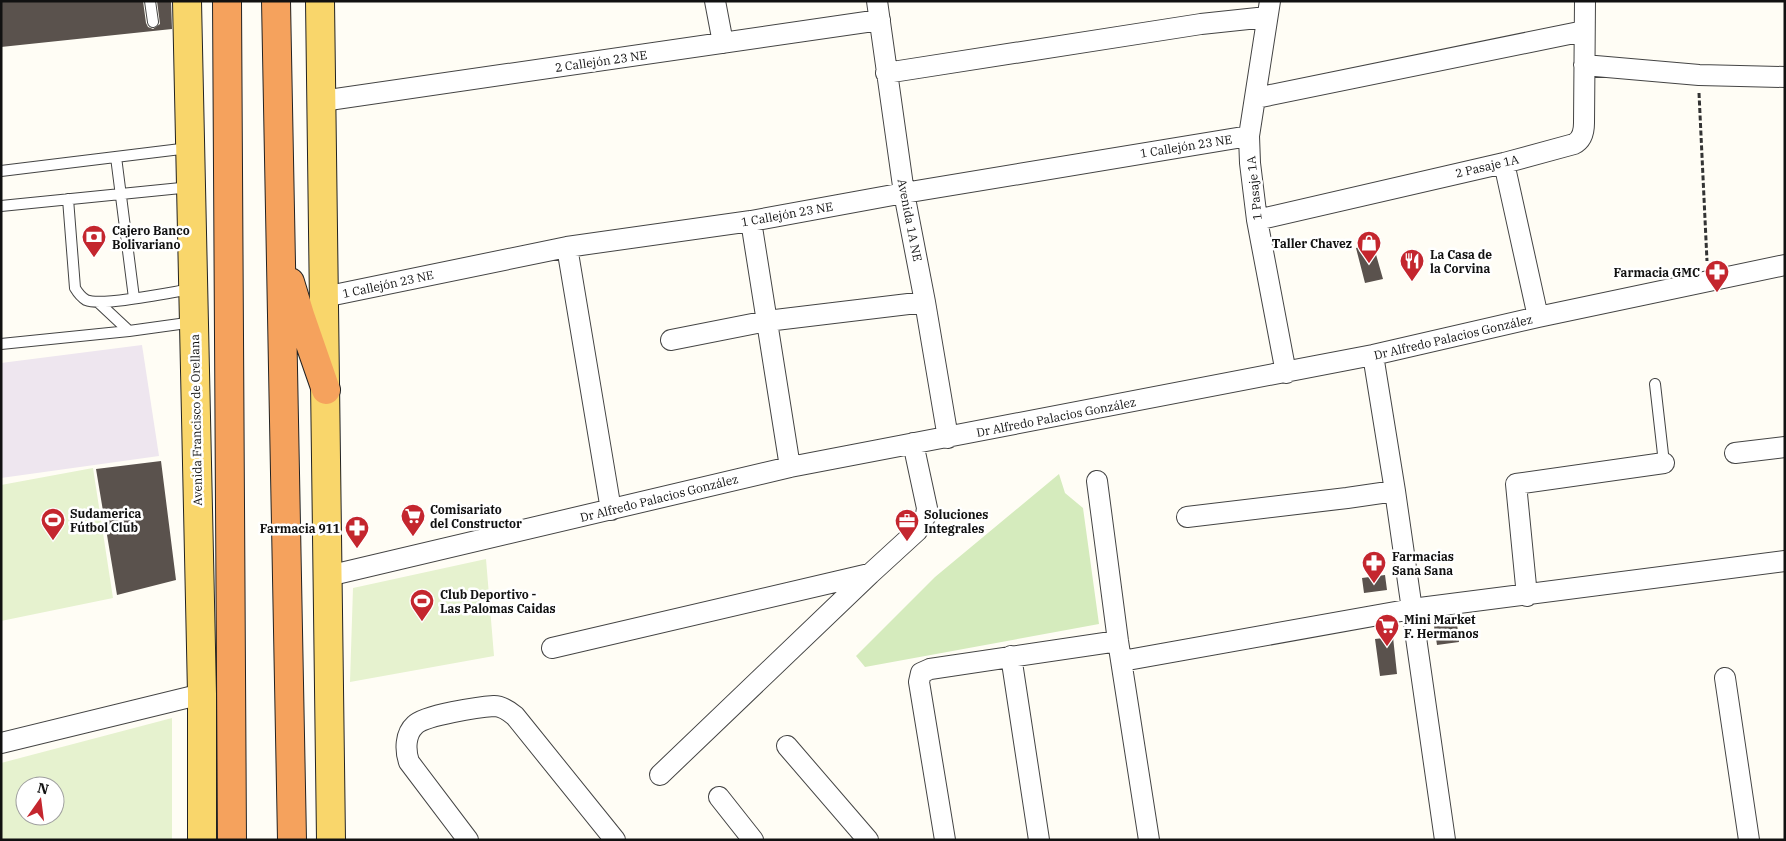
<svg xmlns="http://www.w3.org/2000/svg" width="1786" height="841" font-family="'IBM Plex Serif',serif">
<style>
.industrial{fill:#eee6ef}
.green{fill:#d5ebbd}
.pitch{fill:#e6f2cf;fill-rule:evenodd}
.building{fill:#5a524d}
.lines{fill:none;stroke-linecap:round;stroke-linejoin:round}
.lane-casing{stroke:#444;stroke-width:12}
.street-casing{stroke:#444;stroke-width:22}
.primary-casing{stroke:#222;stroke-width:30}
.highway-casing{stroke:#222;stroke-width:30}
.path{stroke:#333;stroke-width:3;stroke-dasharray:5 2.5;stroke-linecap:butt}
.lane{stroke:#fff;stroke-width:10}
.street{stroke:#fff;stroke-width:20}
.primary{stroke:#f9d66b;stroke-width:28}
.highway{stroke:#f5a25d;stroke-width:28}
.labels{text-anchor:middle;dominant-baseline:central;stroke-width:5;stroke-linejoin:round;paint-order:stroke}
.street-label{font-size:12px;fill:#111;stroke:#fff}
.poi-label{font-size:12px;font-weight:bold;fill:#111;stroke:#fff;text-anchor:start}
</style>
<rect width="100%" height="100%" fill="#fffdf5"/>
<path class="industrial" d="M142,345L159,456L1,478V363Z"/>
<path class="green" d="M1059,474L1065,493L1083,508L1099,624L865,667L856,656L935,577Z"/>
<path class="pitch" d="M93,468L113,598L1,621V485Z
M486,559L494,656L350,682L353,588Z
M172,718V840H1V763ZM25,786H55V816H25Z"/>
<path class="building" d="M1,1H143L146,23L148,27L153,29L160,24L157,1H171L172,29L1,47Z
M1373,244L1383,279L1365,283L1356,248Z
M161,461L176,580L117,595L96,469Z
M1385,575L1387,590L1364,593L1362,578Z
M1457,623L1459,642L1437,645L1434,626Z
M1393,637L1397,674L1380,676L1375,639Z"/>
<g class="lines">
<defs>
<path id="lane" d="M150,1L153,22
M116,157L134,298
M1,171L189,148
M68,199L75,288C78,293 81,297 86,300C102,307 172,292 192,289
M1,206L191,187
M98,302L129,331
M1,344L129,331L194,322
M1655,384L1664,463"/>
<path id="street" d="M715,1L723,43
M877,1L904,193L925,302L948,438
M1270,1L1249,136L1250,163L1257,220L1286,373
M1584,65L1699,75L1785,77
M886,73L1201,24L1267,17
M1256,98L1584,31
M322,101L880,20
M1504,163L1538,317
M1257,220L1504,163L1574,144C1582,140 1584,132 1584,123L1585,1
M751,221L790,467
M567,247L611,510
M324,297L567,247L751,221L904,193L1249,136
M671,340L767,321L925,302
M1373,355L1395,491L1445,840
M1735,453L1785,447
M1097,481L1118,641L1149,840
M1187,517L1347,498L1395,491
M328,576L790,467L1373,355L1538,317L1785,265
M1527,596L1516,484L1664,463
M552,648L869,574
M1011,656L1039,840
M1122,661L1412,609L1785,561
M1725,678L1749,840
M1,743L202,694
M787,746L868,840
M660,775L870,574L917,531L926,515L927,508L913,443
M719,797L753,840
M468,840L409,762C405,750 405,734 415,725C425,715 479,707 494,706C502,706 509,711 515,716L615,840
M945,840L919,682L921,673L930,669L1118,641"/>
<path id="primary" d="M187,1L202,694V840
M320,1L331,840"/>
<path id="highway" d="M227,1L232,840
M276,1L292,840
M290,282L300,315L326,390"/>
</defs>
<use href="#lane" class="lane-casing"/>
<use href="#street" class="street-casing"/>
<use href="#primary" class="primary-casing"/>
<use href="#highway" class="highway-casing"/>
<path class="path" d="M1699,93L1707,261"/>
<use href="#lane" class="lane"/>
<use href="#street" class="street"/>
<use href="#primary" class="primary"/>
<use href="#highway" class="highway"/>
</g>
<defs>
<symbol id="bank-pin" viewBox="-11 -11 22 30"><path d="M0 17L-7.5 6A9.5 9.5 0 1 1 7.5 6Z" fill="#c4262e" stroke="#fff"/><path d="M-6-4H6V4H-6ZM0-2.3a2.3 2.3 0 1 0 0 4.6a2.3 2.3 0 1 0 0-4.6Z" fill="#fff"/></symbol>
<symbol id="shop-pin" viewBox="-11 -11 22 30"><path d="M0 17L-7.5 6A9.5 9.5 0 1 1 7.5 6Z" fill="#c4262e" stroke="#fff"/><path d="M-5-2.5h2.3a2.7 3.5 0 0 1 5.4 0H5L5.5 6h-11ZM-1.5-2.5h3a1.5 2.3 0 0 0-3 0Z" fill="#fff"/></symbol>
<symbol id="restaurant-pin" viewBox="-11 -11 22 30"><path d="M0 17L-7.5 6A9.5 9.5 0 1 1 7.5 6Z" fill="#c4262e" stroke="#fff"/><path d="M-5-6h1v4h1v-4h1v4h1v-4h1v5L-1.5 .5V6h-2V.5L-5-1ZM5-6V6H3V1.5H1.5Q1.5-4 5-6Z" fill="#fff"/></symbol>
<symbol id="pharmacy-pin" viewBox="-11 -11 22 30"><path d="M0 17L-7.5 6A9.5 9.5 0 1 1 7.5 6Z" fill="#c4262e" stroke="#fff"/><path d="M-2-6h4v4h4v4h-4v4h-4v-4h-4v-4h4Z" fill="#fff"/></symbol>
<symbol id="supermarket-pin" viewBox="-11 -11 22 30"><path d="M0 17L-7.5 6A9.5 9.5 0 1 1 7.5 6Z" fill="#c4262e" stroke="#fff"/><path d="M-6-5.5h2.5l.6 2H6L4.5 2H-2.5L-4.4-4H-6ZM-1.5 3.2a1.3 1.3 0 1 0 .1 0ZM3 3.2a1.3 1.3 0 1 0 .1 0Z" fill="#fff"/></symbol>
<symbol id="stadium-pin" viewBox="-11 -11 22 30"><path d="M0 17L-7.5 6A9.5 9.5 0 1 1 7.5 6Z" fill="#c4262e" stroke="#fff"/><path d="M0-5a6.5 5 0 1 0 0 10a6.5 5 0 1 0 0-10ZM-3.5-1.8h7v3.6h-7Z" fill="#fff"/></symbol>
<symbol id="office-pin" viewBox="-11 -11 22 30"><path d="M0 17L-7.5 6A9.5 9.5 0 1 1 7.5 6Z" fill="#c4262e" stroke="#fff"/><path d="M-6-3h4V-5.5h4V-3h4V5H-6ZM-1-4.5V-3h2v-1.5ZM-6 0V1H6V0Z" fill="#fff"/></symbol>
</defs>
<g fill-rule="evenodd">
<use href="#bank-pin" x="80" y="223" width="28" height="38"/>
<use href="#shop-pin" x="1355" y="229" width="28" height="38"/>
<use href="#restaurant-pin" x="1398" y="247" width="28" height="38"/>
<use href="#pharmacy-pin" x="1703" y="258" width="28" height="38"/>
<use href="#supermarket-pin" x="399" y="502" width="28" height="38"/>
<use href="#stadium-pin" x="39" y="506" width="28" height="38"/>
<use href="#office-pin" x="893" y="507" width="28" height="38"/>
<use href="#pharmacy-pin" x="343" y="514" width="28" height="38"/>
<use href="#pharmacy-pin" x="1360" y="549" width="28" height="38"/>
<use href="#stadium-pin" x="408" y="587" width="28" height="38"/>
<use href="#supermarket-pin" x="1373" y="612" width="28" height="38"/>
</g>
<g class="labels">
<g class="street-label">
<text transform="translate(601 61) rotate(-8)">2 Callejón 23 NE</text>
<text transform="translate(1186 146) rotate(-9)">1 Callejón 23 NE</text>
<text transform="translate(1487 166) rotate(-13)">2 Pasaje 1A</text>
<text transform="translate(1254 188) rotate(-96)">1 Pasaje 1A</text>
<text transform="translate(787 214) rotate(-10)">1 Callejón 23 NE</text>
<text transform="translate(910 220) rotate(79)">Avenida 1A NE</text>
<text transform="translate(388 284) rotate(-12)">1 Callejón 23 NE</text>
<text transform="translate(1453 337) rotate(-13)">Dr Alfredo Palacios González</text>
<text transform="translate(1056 417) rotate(-11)">Dr Alfredo Palacios González</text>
<text transform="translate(196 420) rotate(-91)">Avenida Francisco de Orellana</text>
<text transform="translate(659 498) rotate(-14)">Dr Alfredo Palacios González</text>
</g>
<g class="poi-label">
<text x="112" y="230">Cajero Banco<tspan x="112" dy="14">Bolivariano</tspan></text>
<text x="1352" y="243" text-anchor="end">Taller Chavez</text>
<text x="1430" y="254">La Casa de<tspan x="1430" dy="14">la Corvina</tspan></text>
<text x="1700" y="272" text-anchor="end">Farmacia GMC</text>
<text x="430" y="509">Comisariato<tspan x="430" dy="14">del Constructor</tspan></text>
<text x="70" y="513">Sudamerica<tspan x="70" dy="14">Fútbol Club</tspan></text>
<text x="924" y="514">Soluciones<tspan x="924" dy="14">Integrales</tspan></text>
<text x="340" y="528" text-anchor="end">Farmacia 911</text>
<text x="1392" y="556">Farmacias<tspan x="1392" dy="14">Sana Sana</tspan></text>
<text x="440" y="594">Club Deportivo -<tspan x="440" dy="14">Las Palomas Caidas</tspan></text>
<text x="1404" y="619">Mini Market<tspan x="1404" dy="14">F. Hermanos</tspan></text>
</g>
</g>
<rect width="1786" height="841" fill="none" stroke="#111111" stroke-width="5"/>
<g transform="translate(40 801) rotate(14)"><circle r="24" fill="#ffffff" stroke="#a0a0a0"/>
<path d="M0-4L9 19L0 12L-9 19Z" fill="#c4262e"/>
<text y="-8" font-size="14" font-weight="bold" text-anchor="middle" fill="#111111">N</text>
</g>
</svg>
